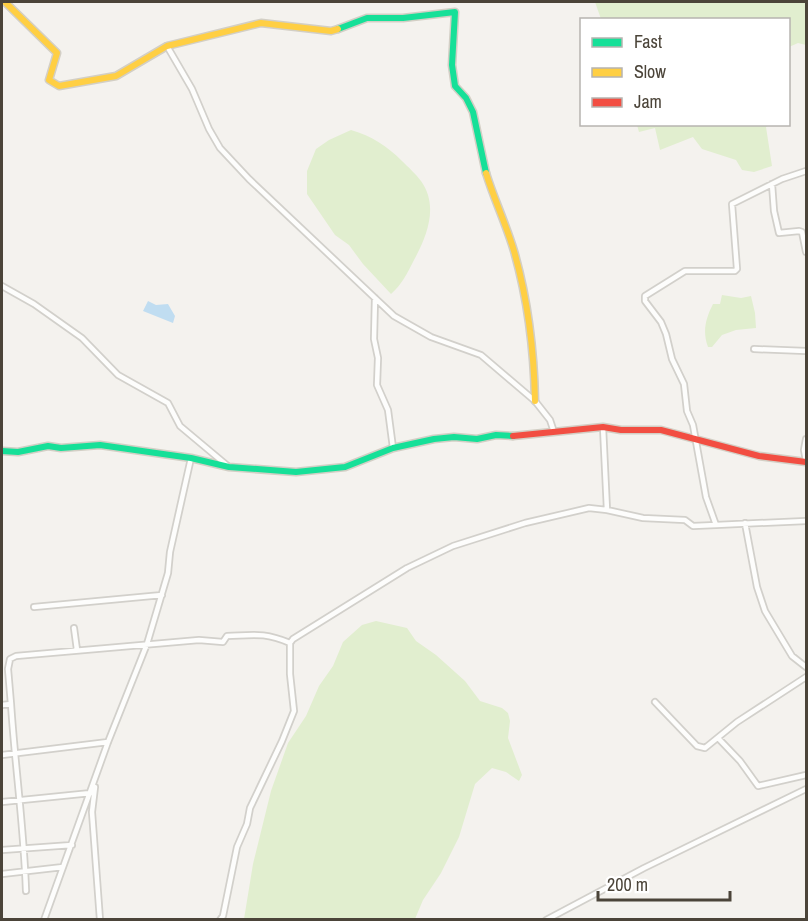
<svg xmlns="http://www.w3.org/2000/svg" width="808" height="921" font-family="'Archivo Narrow',sans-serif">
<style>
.green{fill:#e1eecf}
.water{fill:#c0ddf1}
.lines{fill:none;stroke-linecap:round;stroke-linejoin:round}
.street-casing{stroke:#d2d0cb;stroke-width:8}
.fast-casing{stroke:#d3cfc5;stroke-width:9}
.slow-casing{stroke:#d3cfc5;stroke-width:9}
.jam-casing{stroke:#d3cfc5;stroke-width:9}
.street{stroke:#fdfdfc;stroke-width:4.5}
.fast{stroke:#16e098;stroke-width:6}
.slow{stroke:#ffcf43;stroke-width:6}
.jam{stroke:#f24e42;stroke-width:6}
</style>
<rect width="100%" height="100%" fill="#f4f2ee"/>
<path class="green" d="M595,2H806V45L798,43L789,47L788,20L601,19Z
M637,125H769L766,127L772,166L754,172L742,170L736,160L702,149L693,137L660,150L655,128L639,132Z
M351,130C372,136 387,146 402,161C408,167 416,174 421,181C439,206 427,236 414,260C407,274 402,284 391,294L363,264L349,245L335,235L307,194V171L316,149L329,140Z
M722,295L741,298L751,296L755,313L756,328L736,330L722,335L712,347H708C702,331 706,318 713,304H720Z
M376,621L407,628L416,641L436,655L465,681L480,701L502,708L508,713L510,721L508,738L522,775L519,781L506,772L492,768L475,784L459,837L441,873L423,900L415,919H244L253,864L271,791L288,743L306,716L319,686L333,666L343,642L362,625Z"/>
<path class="water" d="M148,301L156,305L168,304L175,316L173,323L143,311Z"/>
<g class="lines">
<defs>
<path id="street" d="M167,46L192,89L209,129L220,148L249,179L394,316L431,337L481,355L535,401L550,420L554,432
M806,171L782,179L732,204L737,269L735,271H685L645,296V301L661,322L666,334L672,359L684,384L687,411L693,425L706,497L716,525L806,521
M772,184L774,211L779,233L799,231L802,232L806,252
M2,286L34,304L82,338L118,375L168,403L180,426L229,467
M375,298L374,339L378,358L377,385L388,410L393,448
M754,349L806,351
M603,427L607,510L643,518L685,520L693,526L716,525
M806,439L804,450L806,461
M745,523L757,587L765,611L792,656L806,667
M34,607L162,595
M74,628L77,650
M655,702L697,746L705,748L737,722L806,677
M11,704C15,766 24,828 26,891
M2,705L11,704L8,669L10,659L16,656L199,640L223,642L227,636C254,635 264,632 290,643
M718,738L740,761L758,786L806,775
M2,755L108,742
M95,787L92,812L100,920
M2,802L91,793
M2,850L72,845
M2,874L63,867
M44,920L108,742L147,644L168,573L170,552L191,458
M220,920L223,916L237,847L247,824L250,808L282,741L294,711L290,674V643L293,639L407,568L453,546L525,523L589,508L607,510
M546,920L644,868L806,789"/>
<path id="fast" d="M338,29L367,18H403L455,12L452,65L455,86L466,98L473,112L486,173
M2,451L18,452L48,446L61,448L100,445L191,458L229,467L296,472L345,467L393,448L434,439L454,437L477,439L496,435L513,436"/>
<path id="slow" d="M5,2L57,53L49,80L59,86L116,76L167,46L261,23L331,31L338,29
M486,173C494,199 506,224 514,251C528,300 534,350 535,401"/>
<path id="jam" d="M513,436L603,427L621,430H661L759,456L806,462"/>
</defs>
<use href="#street" class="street-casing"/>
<use href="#fast" class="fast-casing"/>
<use href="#slow" class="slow-casing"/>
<use href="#jam" class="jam-casing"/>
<use href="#street" class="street"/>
<use href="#fast" class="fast"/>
<use href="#slow" class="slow"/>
<use href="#jam" class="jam"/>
</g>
<rect width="808" height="921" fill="none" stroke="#4b4439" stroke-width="6"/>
<rect x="580" y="18" width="210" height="108" fill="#ffffff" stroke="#b7b4b0" stroke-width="1.5"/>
<rect x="592" y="38" width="30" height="9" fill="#16e098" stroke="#b7b4b0" stroke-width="1.5"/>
<text x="634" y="48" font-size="18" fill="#4b4439">Fast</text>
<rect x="592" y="68" width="30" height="9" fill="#ffcf43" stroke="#b7b4b0" stroke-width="1.5"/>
<text x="634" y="78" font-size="18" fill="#4b4439">Slow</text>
<rect x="592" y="98" width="30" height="9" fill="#f24e42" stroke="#b7b4b0" stroke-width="1.5"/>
<text x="634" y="108" font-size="18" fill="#4b4439">Jam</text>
<path d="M598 891v9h132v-9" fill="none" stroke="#4b4439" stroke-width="3"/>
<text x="607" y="891" font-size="18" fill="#4b4439" stroke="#ffffff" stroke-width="4.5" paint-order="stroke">200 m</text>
</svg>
